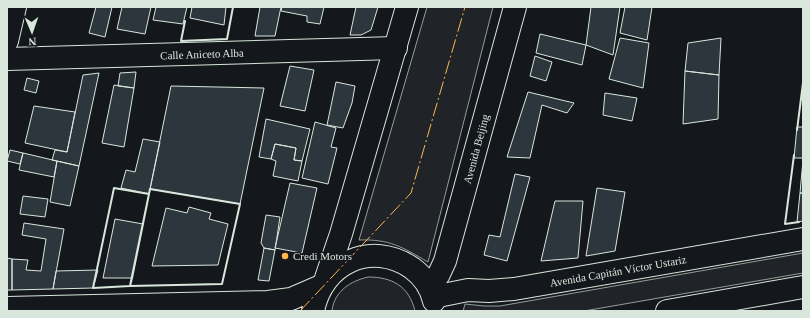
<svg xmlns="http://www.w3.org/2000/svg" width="810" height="318" font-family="Georgia,serif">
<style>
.green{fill:#202428;stroke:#939e99}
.building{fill:#2c363c;stroke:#d8e6dc}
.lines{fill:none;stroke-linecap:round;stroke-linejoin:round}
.minor-casing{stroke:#d8e6dc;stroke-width:24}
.major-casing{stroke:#d8e6dc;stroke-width:24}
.minor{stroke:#14181c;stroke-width:22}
.major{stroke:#14181c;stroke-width:22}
.wall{stroke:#d8e6dc;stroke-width:2}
.power{stroke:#ffb74d;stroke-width:1;stroke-dasharray:14 3 2 3;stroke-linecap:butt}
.poi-dot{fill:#ffb74d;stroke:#14181c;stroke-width:1.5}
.labels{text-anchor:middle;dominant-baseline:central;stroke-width:3;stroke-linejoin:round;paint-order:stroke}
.street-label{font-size:11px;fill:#d8e6dc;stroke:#14181c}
.poi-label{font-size:11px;fill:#d8e6dc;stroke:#14181c;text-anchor:start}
</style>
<rect width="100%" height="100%" fill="#14181c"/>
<path class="green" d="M427,7H493L428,262C402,247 390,239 359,240Z
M803,253V273L584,311H463L465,304L484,306H500Z
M368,277C392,277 409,286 415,311H332C334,291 351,281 368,277Z"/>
<path class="building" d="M96,7H112L105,37L89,33Z
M122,7H151L145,34L117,29Z
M156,7H187L183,24L153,20Z
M192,7H226L224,25L190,18Z
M260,7H281L275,36H255Z
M282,7H324L320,24L307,22V16L281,11Z
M356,7H378L371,30L361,35H350Z
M591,7H620L613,55L586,45Z
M625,7H652L647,40L620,33Z
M540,34L586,45L582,65L536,53Z
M620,38L649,43L643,88L609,79Z
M721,38L719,75L685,71L688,43Z
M535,56L552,62L546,81L530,76Z
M290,66L314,70L305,111L280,106Z
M685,71L719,75L718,119L683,124Z
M136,72L134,88L118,86L120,73Z
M99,73L79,166L52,160L55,150L67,152L83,75Z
M27,78L39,81L36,93L24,90Z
M336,82L355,86L352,103L343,128L327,125Z
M114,85L134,88L124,147L102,143Z
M171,86L264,88L240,204L150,189Z
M528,92L574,103L567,113L542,105L530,158L507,157Z
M605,93L637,98L632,121L603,115Z
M34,106L75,112L67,152L25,143Z
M266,119L310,129L302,161L294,160L296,148L275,144L271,159L259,157Z
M315,122L336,128L331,147L337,148L328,184L302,178Z
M797,127H803V158H794Z
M143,139L160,142L149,194L121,188L126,170L135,172Z
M275,144L296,148L294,160L302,161L298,181L273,176L276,161L271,159Z
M10,150L23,153L20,164L7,161Z
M23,153L57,161L54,177L19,170Z
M803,160V193H800Z
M57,161L79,166L70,206L50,202Z
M515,174L530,177L507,261L484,255L489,235L500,237Z
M290,183L317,188L302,253L275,248Z
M597,188L625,192L615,251L586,256Z
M800,193H803V221L797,222Z
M23,196L48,199L45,217L20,214Z
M555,201H583L578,258L541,261Z
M189,207L211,213L209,219L228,224L218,265L152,266L166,208L187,213Z
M266,215L280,217L275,250L264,248L261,243Z
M115,219L143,224L132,278H103Z
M24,223L64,229L53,289L12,290V259L28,260L26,270L41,271L46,239L22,235Z
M264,248L275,250L269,281L258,280Z
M7,258L12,259V290H7Z
M98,270L93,288L53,289L56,271Z"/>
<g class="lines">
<defs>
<path id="minor" d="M7,41L15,7
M7,59L396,48"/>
<path id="major" d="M325,281L341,234L407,7
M429,288L439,274L445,261L515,7
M433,297L468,290L489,291L514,289L803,239
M7,308L268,302L291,299L321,286
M313,311C322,263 371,240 412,268C423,276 431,288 434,301
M667,311L803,287"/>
</defs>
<use href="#minor" class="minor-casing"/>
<use href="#major" class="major-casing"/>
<use href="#minor" class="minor"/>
<use href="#major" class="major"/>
<path class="wall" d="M185,21L181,41L227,39L233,7
M797,130L803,83
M794,155L785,224L799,222
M114,188L149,194L132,278L130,286L93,288Z
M150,189L240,204L222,284L130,286Z"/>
<path class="power" d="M300,311L411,193L465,7"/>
</g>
<circle class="poi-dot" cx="285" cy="256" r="4"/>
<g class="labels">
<g class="street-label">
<text transform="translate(202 54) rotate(-2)">Calle Aniceto Alba</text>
<text transform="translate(476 149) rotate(-75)">Avenida Beijing</text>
<text transform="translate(618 271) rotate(-10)">Avenida Capitán Víctor Ustariz</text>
</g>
<g class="poi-label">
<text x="293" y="256">Credi Motors</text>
</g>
</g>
<rect width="810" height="318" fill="none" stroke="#d8e6dc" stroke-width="16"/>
<g transform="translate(32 32) rotate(178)" stroke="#14181c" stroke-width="3" paint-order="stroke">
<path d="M0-3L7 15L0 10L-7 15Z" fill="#d8e6dc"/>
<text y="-6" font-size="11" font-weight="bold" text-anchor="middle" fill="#d8e6dc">N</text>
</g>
</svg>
